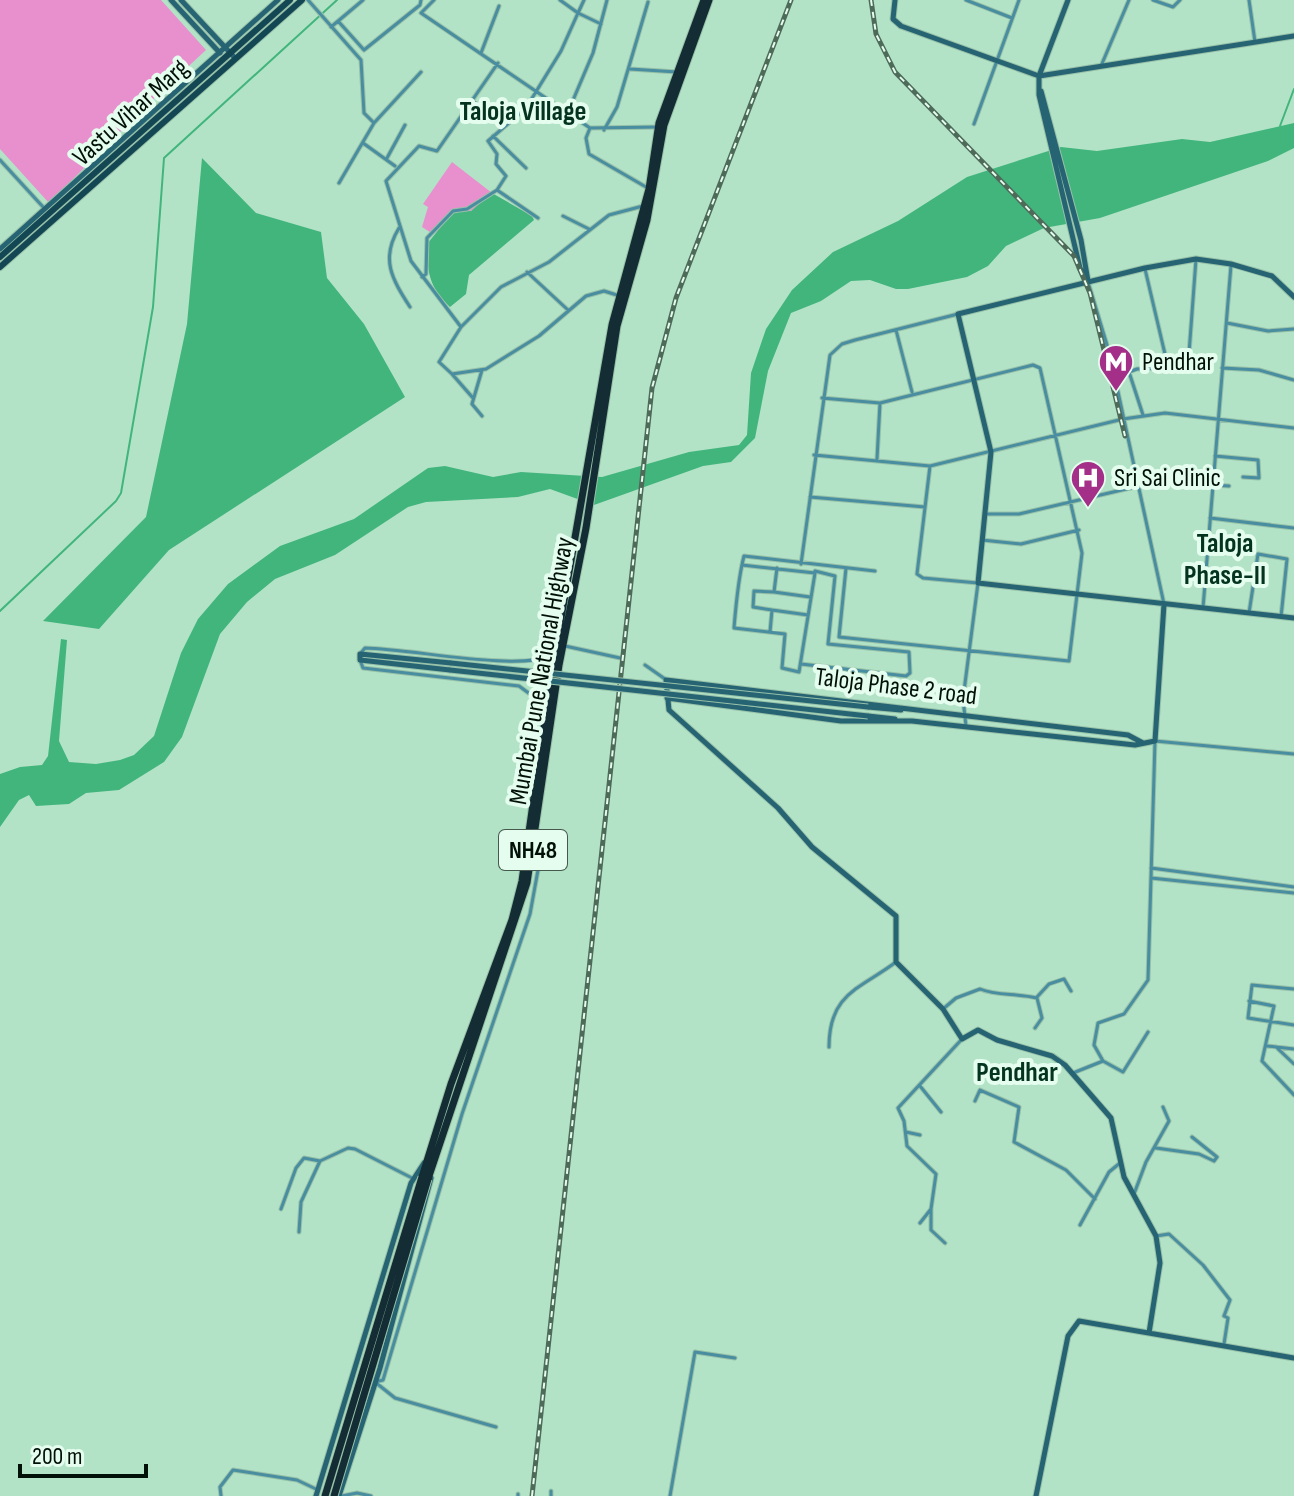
<svg xmlns="http://www.w3.org/2000/svg" width="1294" height="1496" font-family="'Sofia Sans Condensed',sans-serif">
<style>
.green{fill:#e88fce}
.water{fill:#42b57d}
.lines{fill:none;stroke-linecap:round;stroke-linejoin:round}
.stream{stroke:#42b57d;stroke-width:2}
.street-casing{stroke:#97c1a8;stroke-width:5}
.secondary-casing{stroke:#97c1a8;stroke-width:7}
.primary-casing{stroke:#97c1a8;stroke-width:8}
.highway-casing{stroke:#97c1a8;stroke-width:9}
.street{stroke:#498da0;stroke-width:3}
.secondary{stroke:#266474;stroke-width:5}
.primary{stroke:#144754;stroke-width:6}
.highway{stroke:#142d34;stroke-width:7}
.rail-casing{stroke:#4e6b5a;stroke-width:5}
.rail{stroke:#e5fdee;stroke-width:2;stroke-dasharray:6;stroke-linecap:butt}
.secondary-bridge-casing{stroke:#97c1a8;stroke-width:7;stroke-linecap:butt}
.highway-bridge-casing{stroke:#97c1a8;stroke-width:9;stroke-linecap:butt}
.secondary-bridge{stroke:#266474;stroke-width:5}
.highway-bridge{stroke:#142d34;stroke-width:7}
.labels{text-anchor:middle;dominant-baseline:central;stroke-width:8;stroke-linejoin:round;paint-order:stroke}
.shield{fill:#e5fdee;stroke:#46584d;stroke-width:2}
.shield-label{font-size:24px;font-weight:bold;fill:#021108}
.street-label{font-size:26px;fill:#021108;stroke:#e5fdee}
.poi-label{font-size:26px;fill:#021108;stroke:#e5fdee;text-anchor:start}
.neighbourhood-label{font-size:28px;font-weight:bold;fill:#04341f;stroke:#e5fdee}
</style>
<rect width="100%" height="100%" fill="#b3e3c6"/>
<path class="green" d="M0,0H161L206,50L150,102L49,203L0,149Z
M452,162L492,193L480,205L433,234L422,227L428,207L423,204Z"/>
<path class="water" d="M1294,123V148L1268,161L1100,218L1044,228L1006,246L988,266L967,277L908,289H896L870,280L851,281L821,301L791,313L768,371L755,438L731,462L703,466L594,505L550,489L518,497L426,502L408,507L335,555L275,579L247,602L220,634L182,737L164,762L119,790L86,793L69,804L36,806L29,795L19,800L0,827V774L20,767L42,765L48,756L61,639L67,640L59,741L69,762L96,764L120,760L134,755L154,736L181,653L198,619L228,584L280,546L354,519L428,468L445,466L493,477L521,472L602,477L689,452L739,445L747,435L751,373L766,329L792,290L833,252L898,221L967,177L1061,147L1097,151L1182,139L1210,142Z
M202,158L256,213L321,232L327,278L364,324L405,397L169,550L99,629L43,621L146,517L187,324Z
M492,193L532,216L534,220L469,275L466,294L450,307C429,287 427,272 427,244L453,212L471,211Z"/>
<g class="lines">
<path class="stream" d="M1280,126L1294,89
M0,611L116,501L121,493L153,307L164,158L337,0"/>
<defs>
<path id="street" d="M308,0L361,60L364,113L374,123L339,183
M434,0L421,13L590,128L659,127
M584,0L578,13L601,24
M966,0L1012,18
M1153,0L1173,7L1180,0
M1249,0L1255,42
M338,21L364,50L420,5L421,0
M331,27L363,0
M481,53L499,6
M1101,66L1129,0
M630,69L677,72
M472,101L488,111
M568,112L593,53L607,0
M374,123L421,72
M974,124L1019,0
M590,128L586,138L589,154L646,187
M604,130L617,107L648,2
M493,136L526,168
M363,143L395,166
M387,158L405,125
M0,160L44,208
M497,190L506,176L496,164L497,154L488,141L526,108L561,51L578,13L560,0
M563,216L589,229
M399,228C380,259 392,279 410,307
M1145,269L1168,367
M527,272L568,310
M422,277L426,274L427,238L453,211L467,209L497,190L538,218
M1088,282L1110,355L1164,604
M620,296L604,291L586,296L539,336L486,369L452,374L439,362L461,327L501,287L549,262L609,215L643,206
M1227,323L1268,331L1294,329
M461,327L411,261L386,181L419,146L437,151L498,63
M896,330L912,392
M1222,368L1259,370L1294,380
M452,374L473,398
M822,398L880,403L1033,365L1040,368L1082,553L1069,661L839,637L846,568
M1143,415L1129,372L1137,369L1188,367L1196,259
M482,416L472,404L482,370
M814,455L930,466L1123,419L1165,413L1294,428
M1215,456L1258,460L1259,478L1243,477
M877,459L880,403
M930,466L917,574L923,578L978,583L963,699L966,726
M1213,485L1229,486
M810,497L925,507
M986,514H1019L1139,486
M1210,518L1294,528
M982,540L1021,544L1079,530
M801,564L830,355L842,344L855,340L958,314
M742,565L815,573L799,672L782,668L785,634L734,628C736,604 738,579 744,556L875,571
M777,568L774,592L810,597
M1203,608L1231,265
M772,610L808,615
M1249,613L1258,554L1287,559L1281,617
M770,632L772,610L753,607L754,591L774,592
M565,646L620,658
M360,654L365,648C414,649 513,671 552,656
M360,660L363,668L519,686L534,697L542,719
M801,664L906,676L910,673L909,652L828,644L835,576L815,571
M645,665L665,679
M1151,868L1294,887
M1151,878L1294,893
M1294,989L1252,985L1248,1018L1294,1025
M1037,997L1049,984L1064,979L1071,991
M1249,1001L1274,1006L1262,1061L1294,1095
M943,1009L956,998L980,989C996,996 1017,993 1037,998L1042,1018L1035,1028
M1267,1046L1294,1049
M829,1047C829,993 860,989 896,962
M1276,1047L1294,1064
M1103,1061L1094,1045L1098,1023L1124,1014L1148,980L1155,741L1294,754
M1073,1073L1103,1061L1123,1072L1148,1032
M920,1086L941,1112
M975,1101L980,1090L1019,1107L1014,1142L1066,1170L1095,1199
M906,1132L920,1135
M1192,1137L1217,1157L1214,1161
M1156,1148L1199,1154L1214,1161
M1134,1194L1146,1162L1169,1121L1163,1107
M281,1209L296,1168L304,1158L320,1161L348,1148L355,1149L414,1179
M931,1209V1230L945,1243
M920,1223L931,1209L936,1174L907,1146L904,1121L898,1108L962,1039
M1080,1225L1109,1172L1120,1163
M299,1232L301,1202L320,1161
M1156,1236L1169,1234L1203,1265L1230,1300L1224,1316L1228,1318L1224,1344
M496,1427L395,1398L375,1382L383,1380L462,1114L530,914L542,848L536,842
M551,1491V1496
M518,1494V1496
M221,1496L220,1487L233,1470L297,1480L318,1490
M342,1496L357,1493L371,1496
M670,1496L695,1352L735,1358"/>
<path id="secondary" d="M171,0L220,53
M181,0L235,58
M895,0L893,19L901,26L1039,76L1294,36
M1068,0L1039,76V95L1080,268L1088,282
M1041,91L1081,240L1088,281
M0,249L278,0
M1294,297L1272,276L1231,264L1196,259L1145,268L958,314L991,452L978,583L1294,618
M450,670L360,660V654L451,663
M667,698L841,721H912L1135,745L1155,741L1164,604
M868,707L901,710
M868,716L895,719
M1143,743L1128,735L666,680L669,710L778,808L812,847L896,916V962L943,1009L962,1039L978,1030L997,1040L1052,1056L1065,1065L1111,1118L1124,1177L1156,1236L1160,1263L1149,1333
M316,1496L411,1183L424,1163
M339,1496L380,1368L431,1178
M1036,1496L1068,1336L1079,1321L1294,1358"/>
<path id="primary" d="M0,257L290,0
M0,267L302,0"/>
<path id="highway" d="M422,1177L451,1084L512,920L522,881L553,664L612,325L649,189L659,123L704,0
M428,1179L527,883L559,665L586,528L617,326L647,220L664,125L709,0"/>
</defs>
<use href="#street" class="street-casing"/>
<use href="#secondary" class="secondary-casing"/>
<use href="#primary" class="primary-casing"/>
<use href="#highway" class="highway-casing"/>
<use href="#street" class="street"/>
<use href="#secondary" class="secondary"/>
<use href="#primary" class="primary"/>
<use href="#highway" class="highway"/>
<defs>
<path id="rail" d="M871,0L876,34L895,72L1074,256L1090,293L1125,436
M532,1496L652,388L676,298L791,0"/>
</defs>
<use href="#rail" class="rail-casing"/>
<use href="#rail" class="rail"/>
<defs>
<path id="secondary-bridge" d="M451,663L868,707
M450,670L868,716"/>
<path id="highway-bridge" d="M325,1496L422,1177
M334,1496L428,1179"/>
</defs>
<use href="#secondary-bridge" class="secondary-bridge-casing"/>
<use href="#highway-bridge" class="highway-bridge-casing"/>
<use href="#secondary-bridge" class="secondary-bridge"/>
<use href="#highway-bridge" class="highway-bridge"/>
</g>
<defs>
<symbol id="metro-pin" viewBox="-11 -11 22 30"><path d="M0 17L-7.5 6A9.5 9.5 0 1 1 7.5 6Z" fill="#a42f89" stroke="#e5fdee"/><path d="M-5.5 5V-5H-3L0 0L3-5H5.5V5H3V-.5L0 4L-3-.5V5Z" fill="#fff"/></symbol>
<symbol id="hospital-pin" viewBox="-11 -11 22 30"><path d="M0 17L-7.5 6A9.5 9.5 0 1 1 7.5 6Z" fill="#a42f89" stroke="#e5fdee"/><path d="M-5-5h3v3.5h4V-5h3V5h-3V1.5h-4V5h-3Z" fill="#fff"/></symbol>
</defs>
<g fill-rule="evenodd">
<use href="#metro-pin" x="1096" y="342" width="40" height="54"/>
<use href="#hospital-pin" x="1068" y="458" width="40" height="54"/>
</g>
<g class="labels">
<rect class="shield" x="499" y="830" width="68" height="40" rx="6"/>
<g class="shield-label">
<text x="533" y="850">NH48</text>
</g>
<g class="street-label">
<text transform="translate(131 113) rotate(-42)">Vastu Vihar Marg</text>
<text transform="translate(542 671) rotate(-80)">Mumbai Pune National Highway</text>
<text transform="translate(896 687) rotate(7)">Taloja Phase 2 road</text>
</g>
<g class="poi-label">
<text x="1142" y="362">Pendhar</text>
<text x="1114" y="478">Sri Sai Clinic</text>
</g>
<g class="neighbourhood-label">
<text x="523" y="111">Taloja Village</text>
<text x="1225" y="543">Taloja<tspan x="1225" dy="32">Phase-II</tspan></text>
<text x="1017" y="1072">Pendhar</text>
</g>
</g>
<path d="M20 1464v12h126v-12" fill="none" stroke="#021108" stroke-width="4"/>
<text x="32" y="1464" font-size="24" fill="#021108" stroke="#e5fdee" stroke-width="6" paint-order="stroke">200 m</text>
</svg>
